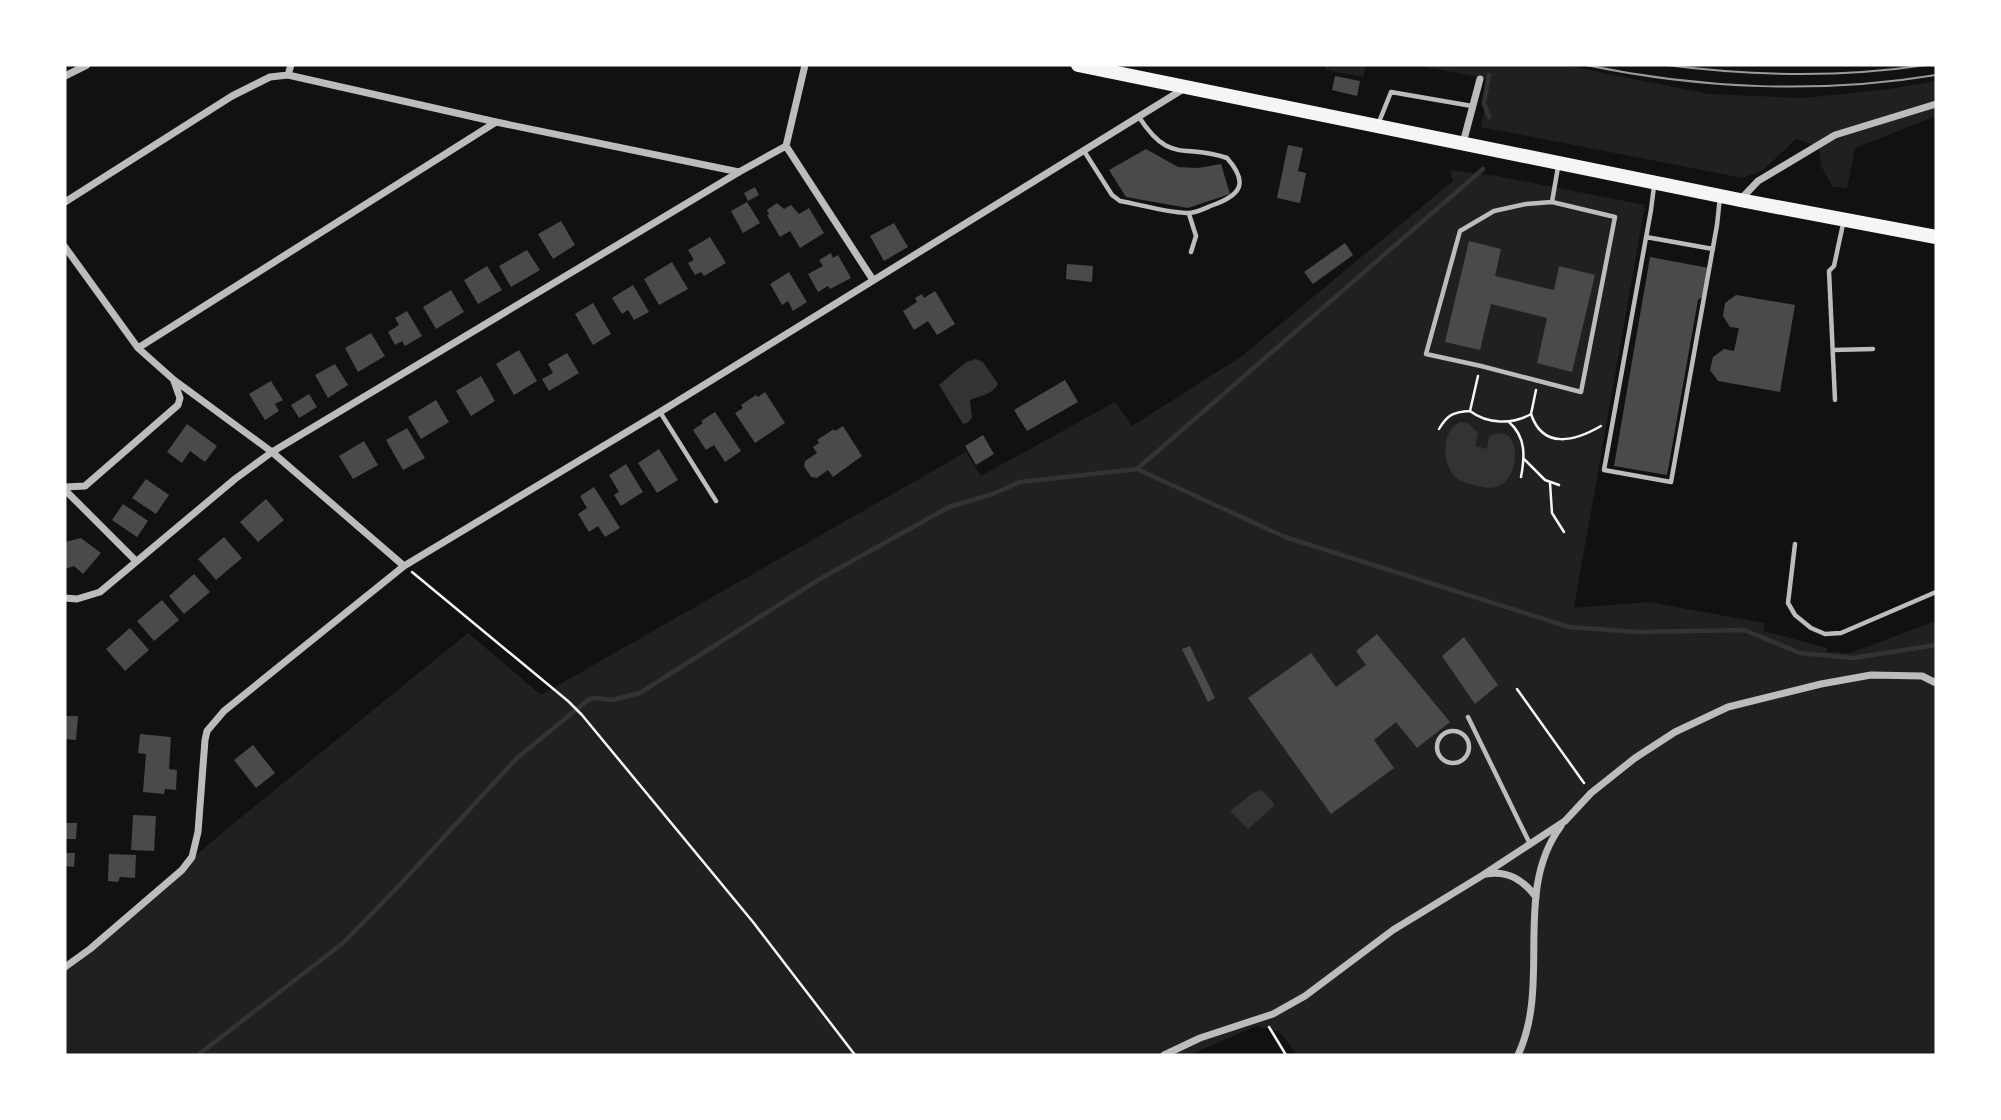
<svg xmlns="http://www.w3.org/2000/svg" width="2001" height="1120" font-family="'PT Sans',sans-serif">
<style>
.green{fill:#202020}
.water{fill:#333}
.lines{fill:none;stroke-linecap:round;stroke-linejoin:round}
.stream{stroke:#333;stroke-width:4.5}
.building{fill:#4a4a4a}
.path{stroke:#f5f5f5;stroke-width:2.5}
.service{stroke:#bcbcbc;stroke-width:4.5}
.minor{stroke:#bcbcbc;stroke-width:7}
.primary{stroke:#f5f5f5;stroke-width:14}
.tram{stroke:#9a9a9a;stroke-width:2}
</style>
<rect width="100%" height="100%" fill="#111"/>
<path class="green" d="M1323,65H1366L1363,77L1327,70Z
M1414,65H1564L1709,94L1804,98L1890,89L1936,81V116L1855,148L1847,188L1833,187L1821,166L1819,147L1796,139L1763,170L1743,178L1481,127L1490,79Z
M1450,170L1497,176L1645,205L1574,608L1649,602L1764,623V631L1827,648V652L1850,653L1936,621V1055H1297L1280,1032L1256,1026L1190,1055H65V966L228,828L468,633L541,695L966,452L981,476L1115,402L1132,426L1242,356L1453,181Z"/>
<path class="water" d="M976,359L983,362L998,384C992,395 980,396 970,400L972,418L967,423L963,424L939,385L966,362Z
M1461,422L1469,424L1478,433L1475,446L1487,449L1489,437C1526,415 1524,497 1482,487C1473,485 1463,483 1456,478C1442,465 1440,429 1461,422Z
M1262,790L1275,805L1248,829L1230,811L1253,793Z"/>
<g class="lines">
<path class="stream" d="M1489,117L1484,103L1489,75
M1137,469L1285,537L1569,627L1638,632L1744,630L1800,653L1853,658L1936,645
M198,1055L343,943L394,891L517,758L588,700L594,698L612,700L640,693L818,580L949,507L993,494L1020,482L1137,469L1483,169"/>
</g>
<path class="building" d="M1335,76L1360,81L1357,96L1332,90Z
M1288,145L1303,148L1298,171L1306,173L1300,203L1277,198Z
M1146,149L1178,167L1198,168L1221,164L1230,194L1188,208L1126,197L1109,170Z
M755,187L759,195L748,201L744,193Z
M747,202L760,223L743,233L731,211Z
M777,203L784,209L791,205L799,214L809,208L824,233L800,248L790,231L780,237L767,215L769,214L767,210Z
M561,221L575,245L553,259L538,234Z
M894,223L908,247L884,261L870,236Z
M710,237L726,263L704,276L701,272L695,275L688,263L694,260L688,250Z
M1469,241L1501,249L1495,276L1554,290L1559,266L1595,275L1572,372L1537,363L1547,318L1491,304L1480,350L1445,342Z
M1345,243L1353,255L1313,284L1304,272Z
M527,250L540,270L511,287L499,266Z
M831,253L833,258L838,255L851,278L830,289L828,286L818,292L808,274L823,266L819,260Z
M1650,257L1709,268L1704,296L1698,300L1667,475L1614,466Z
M672,262L688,289L659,305L644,279Z
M1067,264L1093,266L1092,282L1066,279Z
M487,266L502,290L478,304L464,280Z
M789,272L807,302L793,311L788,301L782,305L770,284Z
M633,285L649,312L634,320L628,310L622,314L612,298Z
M451,290L464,312L436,329L423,307Z
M935,291L955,324L937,335L928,321L914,330L903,311L917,302L915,298L922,294L924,298Z
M1736,295L1795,305L1780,392L1718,381L1710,370L1713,357L1724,349L1734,351L1739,328L1730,327L1723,316L1725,303Z
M593,303L611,334L593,345L575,314Z
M407,311L422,336L405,346L402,341L395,345L388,332L399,325L395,318Z
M371,333L385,356L358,372L345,348Z
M519,350L537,381L514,395L496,364Z
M567,353L579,373L549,391L542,379L553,373L548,364Z
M335,364L348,385L328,398L315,375Z
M481,376L495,401L471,416L456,391Z
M1065,380L1078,402L1027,431L1014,410Z
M271,381L283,400L275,404L279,411L265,420L249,394Z
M765,392L785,423L755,443L735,413L743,408L741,405L756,395L758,397Z
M309,394L317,407L299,418L291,405Z
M436,400L449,422L421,439L408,417Z
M715,412L741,451L725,462L714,445L706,450L693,430L703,423L701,421Z
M187,424L217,446L205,462L190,451L182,463L167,452Z
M843,426L862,456L833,477L828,470L817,478L811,477L804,466L805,461L817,453L813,447L819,443L817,440L834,429L835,431Z
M407,428L425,458L403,470L386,440Z
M983,435L994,454L976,465L965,446Z
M364,441L378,465L353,479L339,456Z
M659,449L678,480L657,493L638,463Z
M626,464L643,492L621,506L614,495L619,492L609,475Z
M146,479L169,495L156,514L132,498Z
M594,487L620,528L605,537L598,526L589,532L578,514L587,508L580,496Z
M266,499L284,520L258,542L240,522Z
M123,504L148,521L137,537L112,520Z
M224,537L242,558L216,580L198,559Z
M81,538L101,553L83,574L74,566L65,569V542Z
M194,574L210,592L184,614L169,596Z
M162,600L179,620L154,641L137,621Z
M130,628L149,650L125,671L106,649Z
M1377,634L1450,722L1417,748L1396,722L1374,740L1394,768L1331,814L1248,698L1311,653L1336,687L1366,665L1356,651Z
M1464,637L1498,685L1475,704L1442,656Z
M1190,646L1215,698L1208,702L1182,649Z
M65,716H78L76,740L65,739Z
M140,734L171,737L169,769L177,770L176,790L165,789L164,794L143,792L146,754L138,753Z
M253,745L275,773L256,788L234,760Z
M133,815L156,816L154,851L131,850Z
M65,823H77L76,839H65Z
M65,853H75L74,867L65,866Z
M109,854L136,855L135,878L120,877L118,882L108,881Z"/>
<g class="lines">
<path class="path" d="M1478,376L1470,411C1487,424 1512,425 1531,414L1536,390
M1531,414C1543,450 1575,441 1601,426
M1509,422C1526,437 1525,456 1521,477
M1439,429C1447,415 1453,412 1470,411
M1524,459L1545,480L1559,485
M1550,483L1552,513L1564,532
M412,572L568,701L582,715L753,922L855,1055
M1517,689L1584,783
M1269,1027L1286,1055"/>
<path class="service" d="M1379,122L1391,92L1472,106
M1084,151L1112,195L1120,201C1142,205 1165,212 1186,213C1195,214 1205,208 1213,205C1241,195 1249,183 1227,158C1183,143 1170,165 1139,117
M1654,186L1651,210L1604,470L1671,482L1717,225L1720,197
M1552,202L1526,204L1494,211L1460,231L1426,354L1481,366L1581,392L1615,217L1552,202L1558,167
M1189,214L1196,236L1191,252
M1646,237L1713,249
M1833,350L1873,349
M1835,400L1829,271L1834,266L1843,224
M660,412L716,501
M1795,544L1788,603L1795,615L1811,628L1825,634L1841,633L1936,592
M1468,717L1530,844
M1437 747a16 16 0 1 1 32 0a16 16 0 1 1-32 0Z"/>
<path class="minor" d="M291,65L288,75L496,122L739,172
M805,65L786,146L873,280
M65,76L87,65
M1463,143L1480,79
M1740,200L1758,181L1835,135L1936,104
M65,202L232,96L270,77L288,75
M65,247L138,348L174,380L272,452L404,566
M138,348L496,122
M65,487L85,486L178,405L180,398L174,381
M65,490L136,561
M65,598L77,599L100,592L235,479L272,452L739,172L786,146
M1486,874C1508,870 1523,880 1536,897
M65,967L90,949L182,870L192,857L198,832L205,740L207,731L224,711L404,566L660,412L1185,88
M1164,1055L1200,1038L1273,1014L1305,996L1393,930L1483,875L1565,821L1591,793L1635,758L1675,732L1728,707L1821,684L1871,675L1922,676L1936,683
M1518,1055C1552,983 1512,891 1561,826"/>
<path class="primary" d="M1078,65L1740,200L1936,237"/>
<path class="tram" d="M1586,65C1700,89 1821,94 1936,75
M1666,65C1752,76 1840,78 1926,65"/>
</g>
<rect width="2001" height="1120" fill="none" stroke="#ffffff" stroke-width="133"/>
</svg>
